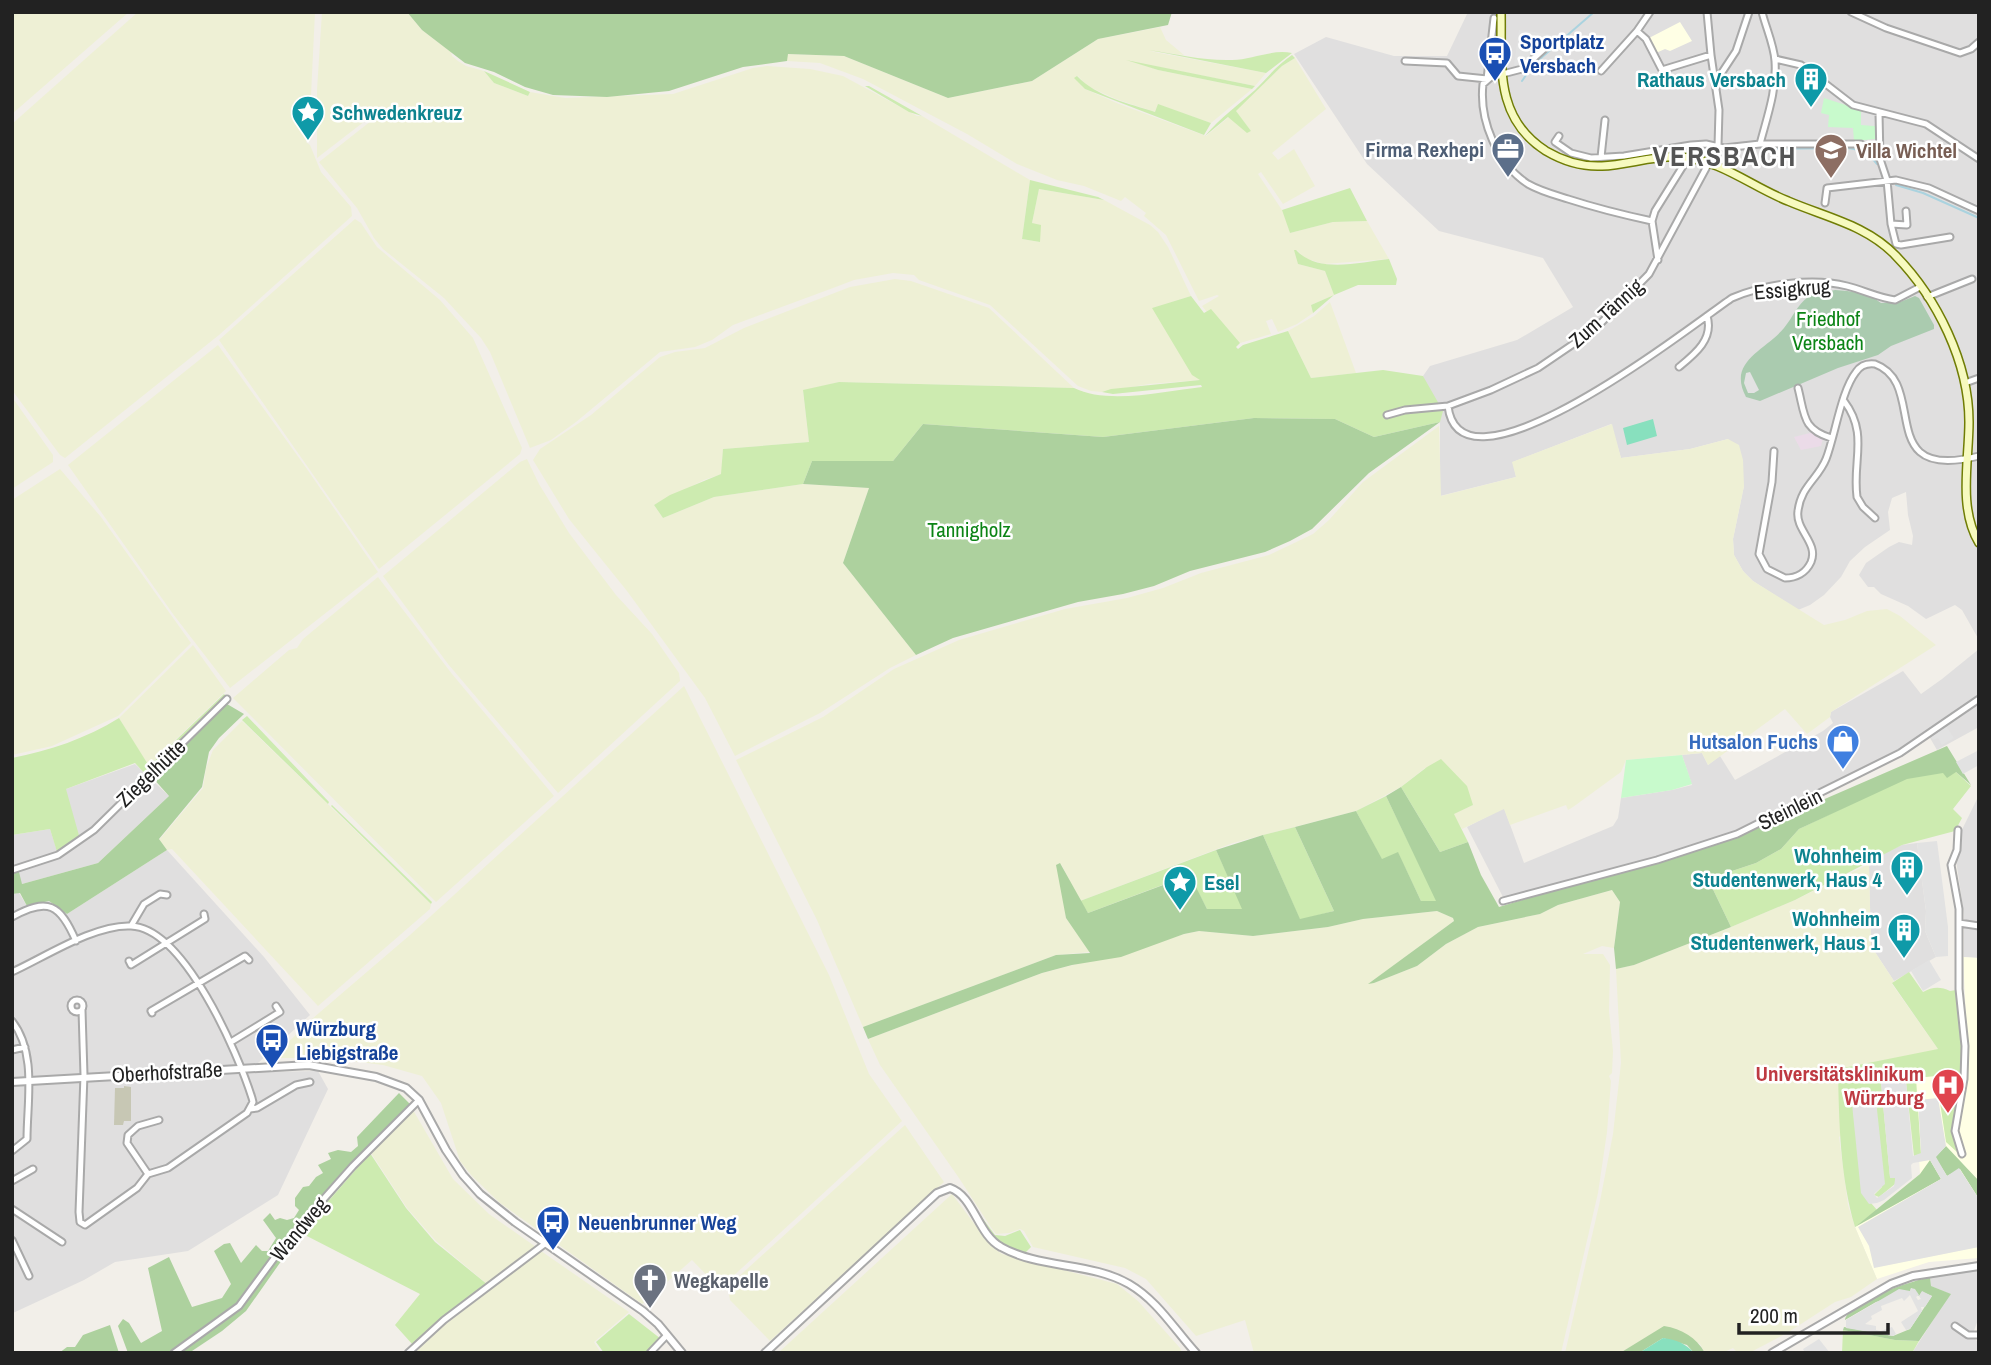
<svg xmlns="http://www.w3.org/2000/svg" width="1991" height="1365" font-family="'Archivo Narrow',sans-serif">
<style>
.residential{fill:#e0dfdf}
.industrial{fill:#ebdbe8}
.education{fill:#ffffe5}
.construction{fill:#c7c7b4}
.farmland{fill:#eef0d5}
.grass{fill:#cdebb0}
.forest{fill:#add19e}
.cemetery{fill:#aacbaf}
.park{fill:#c8facc}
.pitch{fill:#88e0be}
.parking{fill:#e2e2e2}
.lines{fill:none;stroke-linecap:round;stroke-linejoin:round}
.stream{stroke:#aad3df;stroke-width:2}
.minor-casing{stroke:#a9a9a9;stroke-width:9}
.tertiary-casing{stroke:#a9a9a9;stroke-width:10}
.secondary-casing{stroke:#707d05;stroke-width:10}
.minor{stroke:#fff;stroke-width:5}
.tertiary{stroke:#fff;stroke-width:6}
.secondary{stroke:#f7fabf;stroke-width:7}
.labels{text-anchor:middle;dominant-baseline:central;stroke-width:5;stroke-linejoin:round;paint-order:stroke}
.transit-label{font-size:21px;font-weight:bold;fill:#164399;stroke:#fff;text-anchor:start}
.culture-label{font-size:21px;font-weight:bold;fill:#0d838f;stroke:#fff;text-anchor:end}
.service-label{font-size:21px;font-weight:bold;fill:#4e5e75;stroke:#fff;text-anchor:end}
.education-label{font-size:21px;font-weight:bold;fill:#785e54;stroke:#fff;text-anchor:start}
.street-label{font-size:21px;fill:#222;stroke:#fff}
.park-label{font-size:21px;fill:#0c8416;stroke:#fff}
.shop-label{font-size:21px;font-weight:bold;fill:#366cbe;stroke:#fff;text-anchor:end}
.health-label{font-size:21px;font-weight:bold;fill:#be3a42;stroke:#fff;text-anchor:end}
.worship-label{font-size:21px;font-weight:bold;fill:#5b616d;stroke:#fff;text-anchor:start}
.district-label{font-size:28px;font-weight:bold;letter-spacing:2px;fill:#555;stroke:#fff}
</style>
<rect width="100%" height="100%" fill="#f2efe9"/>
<path class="residential" d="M1468,12H1979V640L1962,610L1955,605L1926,619L1908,606L1881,594L1874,587H1868L1859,575L1866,563L1889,547L1899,542L1912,545L1913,536L1908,515L1906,492L1892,498L1888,512L1890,530L1865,547L1850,561L1841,577L1824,595L1810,605L1798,610L1753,581L1743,571L1734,555L1733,539L1744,486L1728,439L1690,449L1621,458L1611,424L1513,462L1516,477L1440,496V422L1423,376L1430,366L1517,340L1573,307L1543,258L1439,231L1367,164L1294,54L1326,37L1394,56H1447Z
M1979,649V727L1937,750L1926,731L1901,750L1754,825L1707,842L1504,899L1467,827L1504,808L1524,863L1613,826L1618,818L1621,798L1672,790L1692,785L1682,755L1702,753L1708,765L1720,756L1735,780L1823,731L1833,723L1830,717L1831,712L1903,671L1921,694L1942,679Z
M135,764L169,796L98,863L22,884L12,870V835L50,829L58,854L66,789Z
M1979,795V958L1964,957V915L1954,846Z
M1917,843L1926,911L1925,931L1936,957L1894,981L1871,946L1869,867L1872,858L1902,845Z
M167,850L264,957L310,1015L258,1063L254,1069L257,1072L318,1071L328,1089L278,1195L188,1251L115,1262L84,1280L13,1313L12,894L19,893L27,906L49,901L67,914Z
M1979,1269V1317L1972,1336L1979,1343V1353H1912L1950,1294L1931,1286L1930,1277Z"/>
<path class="industrial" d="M1814,432L1823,438L1821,446L1801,450L1794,437Z"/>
<path class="education" d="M1680,22L1692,41L1670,51L1665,49L1656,53L1649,38Z
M1963,957L1979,958V1258L1929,1262L1877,1279L1855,1227L1920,1174L1914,1075L1968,1059Z"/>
<path class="construction" d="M124,1086L131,1087V1121H124L123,1125H114L115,1088H124Z"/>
<path class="farmland" d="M12,12H129L12,114Z
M138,12H315L309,137L306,142L310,145L321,172L351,207L352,216L219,335L65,458L60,455L12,390V124Z
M322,12H407L422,30L451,52L452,56L458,61L466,66L484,71L494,83L528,96L530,92L565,98L673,94L753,68L767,66L810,69L843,76L917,116H922L1030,180L1022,239L1040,242L1032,223L1039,189L1104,200L1150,225L1158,232L1168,247L1191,296L1153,308L1201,380L1149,384L1102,392L1091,391L1078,386L990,305L919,280L914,275L893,273L854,280L833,288L733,325L712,340L695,347L660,352L576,422L551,440L530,448L490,352L481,338L444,298L383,249L374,238L357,208L319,162L371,121L370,119L365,121L317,158V90Z
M1160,27L1166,40L1184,55L1149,51L1266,73L1255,86L1138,63L1158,70L1252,89L1211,123L1159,105L1155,112L1116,99L1087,86L1078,76L1075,78L1085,89L1119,104L1206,136L1229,117L1247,132L1251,131L1235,111L1282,66L1295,58L1326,109L1272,153L1278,160L1294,149L1315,186L1283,204L1261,172L1258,174L1284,213L1290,233L1333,222L1367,221L1389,259L1324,264L1304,258L1297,250L1298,264L1325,271L1334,295L1311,305L1313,313L1297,324L1278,332L1272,319L1266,321L1271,334L1240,343L1211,310L1207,312L1202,306L1219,296L1217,295L1199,301L1166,235L1144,216L1146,213L1125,197L1121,201L1084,186L1057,180L1017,164L967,134L863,79L820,63L787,61V54L844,56L948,98L1032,81L1098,39Z
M355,219L361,223L377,247L440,300L473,338L522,448L520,454L379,569L219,340Z
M895,279L911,281L989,308L1074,388L839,382L803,391L809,442L723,449L722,474L704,480L654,505L663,518L714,497L803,484L869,488L843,563L916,655L890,668L820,713L735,756L705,698L627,591L569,519L533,460L540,449L591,415L660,357L675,352L705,348L744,328L850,287Z
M1330,302L1356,373L1311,378L1288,331L1314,316Z
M218,345L307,469L378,572L230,688L173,614L68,465Z
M12,397L53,455V462L12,489Z
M1612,424L1621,458L1690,449L1728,439L1739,445L1743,460L1744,486L1733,539L1734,555L1743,571L1753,581L1824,625L1845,620L1867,611L1887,609L1900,616L1936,645L1831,712L1830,717L1807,734L1785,709L1708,765L1702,753L1626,760L1621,772L1573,807L1568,810L1566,805L1510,825L1504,809L1462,829L1453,814L1473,805L1425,768L1401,787L1356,811L1233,843L1080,901L1061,864L1066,918L1090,952L1056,955L863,1027L817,920L736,760L823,717L894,669L959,640L1065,609L1127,598L1163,588L1201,573L1269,555L1288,546L1313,534L1329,520L1363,482L1439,426L1441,496L1516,477L1512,462Z
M527,459L539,484L569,533L616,595L652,634L679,673L680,681L558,793L448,664L383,576L520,462Z
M60,469L101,517L191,643L118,716L52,746L12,755V500Z
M378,577L452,674L554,796L436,902L233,698L289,650L297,648L303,639Z
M193,645L226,691L148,766L119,718Z
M684,686L829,975L869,1074L902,1121L730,1279L722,1291L692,1260L642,1304L500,1203L472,1176L460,1161L441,1103L422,1076L383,1065L327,1058H272L312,1019L410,935Z
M242,721L431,904L430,909L318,1006L172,849L167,850L159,840L203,788L206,768L213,750Z
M1869,864L1871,946L1894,981L1892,984L1938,1049L1839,1137L1848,1205L1855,1227L1877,1279L1851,1297L1835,1302L1787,1333L1749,1353H1738L1733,1348L1722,1353H1705L1700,1344L1664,1327L1620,1353H1565L1600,1201L1613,1134L1621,1063L1616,969L1634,965L1731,927L1795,900Z
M1612,890L1620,902L1614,948L1602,946L1583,954H1603L1610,965L1609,1011L1613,1051L1612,1073L1609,1076L1611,1081L1607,1132L1598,1193L1561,1353H1254L1245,1320L1196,1336L1146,1279L1125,1268L1033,1247L1024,1231L1020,1229L1009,1233L996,1234L992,1229L959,1178L880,1065L868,1039L1042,973L1154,944L1184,934L1199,931L1253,936L1328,927L1363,919L1437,911L1453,918L1454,921L1370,983H1374L1417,966L1446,944L1478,927L1540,914L1558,905Z
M413,1110L453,1179L489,1214L536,1247L487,1284L436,1241L407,1208L371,1153Z
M905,1125L944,1182L770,1341L730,1300L728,1289L735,1280Z
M952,1194L991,1246L1002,1254L1117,1284L1138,1301L1180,1348L1182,1353H778Z
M541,1251L629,1312L594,1342L601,1353H415L442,1327Z"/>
<path class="grass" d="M1149,50C1177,54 1204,61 1232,60C1252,60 1271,49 1292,53L1266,73Z
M1292,55L1295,58L1282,66L1236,111L1251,131L1247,133L1228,117L1205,136C1220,118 1238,105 1255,90C1267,78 1277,65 1292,55Z
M1126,60L1255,86L1252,89L1158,70Z
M484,71L530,92L528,96L494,83Z
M1077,76C1097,97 1128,103 1155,112L1158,104L1211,123L1204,135L1085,89L1074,78Z
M865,86H869L922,116L909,112Z
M1030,180L1098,197L1104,200L1039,189L1032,223L1041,225L1040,242L1022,239Z
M1350,188L1367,221L1333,222L1290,233L1282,210Z
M1294,250H1296C1318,274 1360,262 1389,259L1397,279L1396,285H1358L1334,295L1313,313L1311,305L1334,295L1325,271L1298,264Z
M1191,296L1204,313L1211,309L1240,343L1236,347L1238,349L1243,345L1288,331L1311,378L1383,370L1423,376L1443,411L1440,422L1374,437L1335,419L1254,418L1103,437L923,424L893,461H812L803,484L714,497L663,518L654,505L670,495L721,474L723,449L809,442L803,390L839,382L1074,388C1108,405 1165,391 1202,387L1201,385L1113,394L1102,392L1111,389L1200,380L1192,375L1152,308Z
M224,694L226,696L147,776L135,763L66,789L80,839L58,855L50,829L12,835V758C49,751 87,738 119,718L149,766Z
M247,716L329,802L328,804L242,720Z
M1441,759L1467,786L1473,805L1454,814L1468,842L1440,852L1401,787L1427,767Z
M1956,772L1971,786L1953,809L1962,818L1955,831L1902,845L1795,900L1731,927L1708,879L1756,863L1781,849L1799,829L1916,773Z
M1386,796L1437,901H1421L1398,853L1382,860L1356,811Z
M332,805L432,902L431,904L331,806Z
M1295,827L1334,911L1300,920L1263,835Z
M1216,850L1243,909H1207L1189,875L1088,913L1080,901Z
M1909,972L1923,992C1932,987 1940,986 1950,991L1956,990L1963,1045V1075L1952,1133L1957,1152L1946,1142L1936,1076L1916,1078L1921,1154L1914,1156L1906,1082L1881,1083L1890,1177H1895V1184L1879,1197L1874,1195L1882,1187L1875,1091L1871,1203L1877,1210L1855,1227C1840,1176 1839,1123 1838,1069L1938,1049L1892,983Z
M370,1153L406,1208L435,1242L488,1285L413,1345L395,1325L420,1294L301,1233Z
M961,1189L995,1235L1005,1236L1020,1230L1031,1247L1025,1253L999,1243Z
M629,1314L661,1339L649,1353H604L596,1342Z
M1843,1330L1895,1340L1919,1341L1912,1353H1842Z"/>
<path class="forest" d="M407,12H1172L1168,25L1098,39L1032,81L948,98L844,56L788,54L787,61L743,67L669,91L607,97L553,95L525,87L494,72L465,63L422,30Z
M1254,418L1335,419L1374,437L1440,422L1369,473L1312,529L1290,541L1265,552L1190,571L1154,586L1123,594L1078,602L953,638L916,655L843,563L869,488L803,484L812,461H893L923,424L1103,437Z
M227,704L244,714L219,738L209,752L202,787L159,839L167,850L67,914L49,901L27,906L20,893L12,894V870L18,868L22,884L98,863L169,796L152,777Z
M1947,746L1971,785L1956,772L1947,778L1943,773L1907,779L1799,829L1781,849L1756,863L1708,879L1731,927L1634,965L1616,969L1614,948L1620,902L1612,890L1558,905L1540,914L1478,927L1446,944L1417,966L1374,983L1368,984L1454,921L1453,918L1437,911L1363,919L1328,927L1253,936L1199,931L1184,934L1121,957L1072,965L1042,973L868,1039L863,1027L1056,955L1090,953L1066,918L1056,865L1060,863L1088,913L1190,875L1207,909H1242L1216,850L1263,835L1300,919L1334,911L1295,827L1356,811L1382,859L1398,852L1421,901H1436L1386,796L1401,787L1440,852L1468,842L1481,875L1499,907L1753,830Z
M399,1093L411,1105L352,1166L353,1172L301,1233L246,1311L222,1331L189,1353H128L118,1326L123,1319L129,1323L141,1343L162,1331L148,1268L169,1257L192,1307L222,1298L231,1284L214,1251L224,1244L230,1243L241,1263L256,1245L262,1251H268L276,1238L263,1220L270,1213L275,1220L280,1218L287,1220L294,1218L299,1210L295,1206V1198L303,1187L309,1186L316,1177L323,1173L318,1165L331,1159L328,1153L338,1150L351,1152L358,1146L357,1137Z
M1946,1146L1979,1181V1199L1960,1169L1947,1176L1935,1157Z
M1930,1160L1941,1179L1855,1227L1920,1174Z
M1930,1277L1931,1286L1951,1294L1919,1341L1895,1340L1843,1330L1844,1327L1893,1336L1910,1329L1932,1296L1922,1292L1919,1296L1911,1288L1910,1292L1876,1302L1845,1320C1849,1301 1909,1282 1930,1277Z
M110,1325L119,1353H59L67,1347H75L83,1335Z
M1664,1326C1682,1329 1696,1337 1705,1353H1694L1687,1345L1663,1338L1639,1353H1620Z"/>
<path class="cemetery" d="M1835,290C1851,291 1868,293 1881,303L1900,302L1915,296L1919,298L1934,325V329L1891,346L1878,355L1838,368L1760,401L1746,397C1727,361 1765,351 1784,328C1793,317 1797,305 1808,297C1815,292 1827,292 1835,290Z"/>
<path class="park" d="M1824,98L1861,110V124L1875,126V139L1854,141L1853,128L1828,127L1829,115L1821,113Z
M1682,755L1692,784L1672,790L1621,798L1626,760Z"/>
<path class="pitch" d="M1653,419L1657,436L1627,445L1623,428Z
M1663,1338C1677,1340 1685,1343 1694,1353H1639Z"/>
<path class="parking" d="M1519,30L1554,35L1531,53L1522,66L1514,65Z
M1861,110L1874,114L1875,126L1861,125Z
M1750,372L1759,390L1754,393H1748L1744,383L1746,373Z
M1946,726L1954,738L1942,745L1938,738L1933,740L1930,735Z
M1979,750V765L1963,774L1956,762Z
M1937,841L1948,927V956L1936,957L1925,931L1926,911L1917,843Z
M1929,960L1941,980L1923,991L1911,971Z
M1906,1081L1913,1156L1921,1153L1918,1100L1938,1098L1946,1146L1936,1157L1947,1176L1959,1168L1979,1199V1247L1874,1268L1869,1246L1858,1227L1941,1179L1930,1160L1913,1163L1911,1165L1912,1178L1884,1200L1877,1203L1869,1204L1861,1193L1851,1094L1875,1091L1885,1184L1874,1194L1877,1198L1894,1186L1895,1180V1178H1890L1881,1083Z
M1911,1288L1915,1289L1919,1295L1916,1297L1918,1300L1921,1299L1919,1296L1922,1291L1932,1296L1925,1307H1921L1922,1311L1910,1329L1906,1330L1901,1322L1918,1311L1910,1295L1904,1301L1902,1298L1881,1306L1882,1310L1871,1316L1872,1319L1865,1324L1876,1326V1330L1881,1331L1892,1327L1896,1334L1893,1336L1846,1328V1320L1899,1289L1910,1291Z
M1819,1339L1830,1353H1805L1803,1349Z"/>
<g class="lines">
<path class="stream" d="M1522,81L1533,65L1594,12
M1761,149L1848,148C1862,150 1868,153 1877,164
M1896,185L1923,193L1979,218"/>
<defs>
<path id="minor" d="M1851,12L1886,28L1960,53L1971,49L1979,42
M1637,31L1646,39L1662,70L1711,55
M1552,42L1522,69L1491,77L1483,84C1479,120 1497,164 1528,184C1540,191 1555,195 1568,199C1596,208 1624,215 1652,221
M1775,59L1801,65L1853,105L1926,124L1979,159
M1405,61L1447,63L1458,76L1487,79L1494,18
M1601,71L1637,31L1650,12
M1715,83L1736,51L1749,12
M1879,113L1880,159
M1559,136L1555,142L1571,153L1591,158L1624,156L1691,145L1706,144L1724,148L1760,144H1861L1880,159L1887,180L1891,224L1896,244L1901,245L1950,237
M1760,144C1767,117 1777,90 1775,61C1774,45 1766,28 1762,12
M1601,157L1605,120
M1825,203L1827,188L1896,180L1929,188L1979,211
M1891,224L1907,225L1906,211
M1658,260L1652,221L1655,211L1688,158
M1927,297L1972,279
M1679,367C1695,354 1714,339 1707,316
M1965,383L1979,378
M1798,388C1805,415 1802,429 1831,438
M1844,401C1869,434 1852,461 1857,497L1863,507L1875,518
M1448,406C1460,510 1700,319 1732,298C1765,284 1812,277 1847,286C1863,290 1879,298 1895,300L1920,287
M1387,415L1405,410L1448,406L1491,390L1538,368L1594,330L1649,274L1718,146L1719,110L1711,55L1707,12
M1774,451L1772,482L1759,554L1767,569L1785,578C1796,578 1806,573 1811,562C1819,543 1795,530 1798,511C1801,486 1818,479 1826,459C1835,436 1841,391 1856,372C1860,366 1867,363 1875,364C1930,384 1872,483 1979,456
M1958,830L1957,850L1951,865L1959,909V989L1965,1046L1964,1079L1955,1131L1962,1154
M12,870L58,855L94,830L227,699
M1503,901L1657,860L1737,834L1900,753L1979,699
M12,917C48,897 60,904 76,941
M1959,923L1979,926
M131,926L144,904L160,894L167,895
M129,961L131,965L205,919L204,914
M12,972C45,957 95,924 131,926C184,928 238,1053 252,1098L253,1102L247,1113L168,1168L148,1174L137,1188L85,1225L80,1222L79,1212L84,1075L82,1010
M71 1006a6 6 0 1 1 12 0a6 6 0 1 1-12 0Z
M152,1013L151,1011L245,956L249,960
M12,1021C37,1053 27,1101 27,1139L12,1151
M231,1042L280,1012L276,1006
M12,1050L25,1047
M250,1109L257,1108L296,1085L310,1082
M148,1174L127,1143L128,1135L138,1126L159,1120
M12,1181L33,1169
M12,1209L62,1242
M12,1240L29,1276
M1955,1326L1968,1335H1977
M174,1353L239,1306L278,1253L313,1211L353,1166L419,1100
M408,1353L444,1320L546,1243
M650,1353L667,1335"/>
<path id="tertiary" d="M12,1082L309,1065L376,1077L406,1088L419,1100L446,1150L463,1175L480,1194L515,1222L643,1311L658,1324L682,1353
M765,1353L937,1193L950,1188C974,1196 978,1235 1001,1247C1040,1269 1091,1262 1129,1284C1158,1301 1174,1329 1196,1353
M1772,1353L1891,1284L1913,1276L1979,1266"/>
<path id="secondary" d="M1501,12C1502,65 1494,118 1546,151C1563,161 1582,167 1602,166C1628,165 1654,155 1681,157C1721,160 1752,187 1788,201C1825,217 1867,225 1896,256C1937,298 1969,363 1969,422C1969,461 1958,508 1979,543"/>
</defs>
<use href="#minor" class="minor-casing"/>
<use href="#tertiary" class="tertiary-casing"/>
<use href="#secondary" class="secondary-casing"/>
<use href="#minor" class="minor"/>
<use href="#tertiary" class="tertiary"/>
<use href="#secondary" class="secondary"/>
</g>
<defs>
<symbol id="bus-pin" viewBox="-11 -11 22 30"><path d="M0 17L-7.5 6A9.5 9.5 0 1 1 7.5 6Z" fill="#1a4fb4" stroke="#fff"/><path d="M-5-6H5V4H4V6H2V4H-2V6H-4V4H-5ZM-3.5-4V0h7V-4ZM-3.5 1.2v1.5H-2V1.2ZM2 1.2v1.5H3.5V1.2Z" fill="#fff"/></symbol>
<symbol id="building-pin" viewBox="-11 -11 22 30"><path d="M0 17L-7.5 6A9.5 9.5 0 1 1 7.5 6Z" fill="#0f9aa8" stroke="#fff"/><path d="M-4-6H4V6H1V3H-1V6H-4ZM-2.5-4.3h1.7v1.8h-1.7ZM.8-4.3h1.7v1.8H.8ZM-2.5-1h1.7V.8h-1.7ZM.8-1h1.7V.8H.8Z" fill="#fff"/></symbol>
<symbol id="sight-pin" viewBox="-11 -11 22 30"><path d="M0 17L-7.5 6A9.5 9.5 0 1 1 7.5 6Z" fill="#0f9aa8" stroke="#fff"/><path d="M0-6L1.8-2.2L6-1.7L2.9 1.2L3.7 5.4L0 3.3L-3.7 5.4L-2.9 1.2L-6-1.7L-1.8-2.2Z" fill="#fff"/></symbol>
<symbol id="office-pin" viewBox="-11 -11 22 30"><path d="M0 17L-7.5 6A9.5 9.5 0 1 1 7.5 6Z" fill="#5c6f8a" stroke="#fff"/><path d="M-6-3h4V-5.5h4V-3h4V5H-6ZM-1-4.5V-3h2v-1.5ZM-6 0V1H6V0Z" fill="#fff"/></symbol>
<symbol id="school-pin" viewBox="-11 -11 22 30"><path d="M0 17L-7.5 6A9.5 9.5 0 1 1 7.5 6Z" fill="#8d6e63" stroke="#fff"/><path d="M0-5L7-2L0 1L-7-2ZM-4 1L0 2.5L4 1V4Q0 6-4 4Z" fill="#fff"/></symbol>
<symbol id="shop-pin" viewBox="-11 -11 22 30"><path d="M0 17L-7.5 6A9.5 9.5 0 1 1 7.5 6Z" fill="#3f7fe0" stroke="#fff"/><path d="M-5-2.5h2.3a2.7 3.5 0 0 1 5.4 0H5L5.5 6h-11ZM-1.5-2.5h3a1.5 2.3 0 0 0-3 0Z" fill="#fff"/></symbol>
<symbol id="hospital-pin" viewBox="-11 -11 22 30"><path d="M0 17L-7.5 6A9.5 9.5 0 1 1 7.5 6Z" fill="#e0444e" stroke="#fff"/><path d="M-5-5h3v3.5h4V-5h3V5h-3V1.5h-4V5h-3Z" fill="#fff"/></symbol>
<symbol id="church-pin" viewBox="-11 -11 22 30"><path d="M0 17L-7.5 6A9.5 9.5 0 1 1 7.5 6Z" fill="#6b7280" stroke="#fff"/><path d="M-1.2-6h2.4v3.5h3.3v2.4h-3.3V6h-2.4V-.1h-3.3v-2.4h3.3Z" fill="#fff"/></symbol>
</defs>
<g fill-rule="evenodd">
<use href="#bus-pin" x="1476" y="34" width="38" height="52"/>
<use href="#building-pin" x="1792" y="60" width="38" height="52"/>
<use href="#sight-pin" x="289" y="93" width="38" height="52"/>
<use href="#office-pin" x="1489" y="130" width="38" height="52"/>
<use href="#school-pin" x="1812" y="131" width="38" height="52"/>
<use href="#shop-pin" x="1824" y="722" width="38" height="52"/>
<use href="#building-pin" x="1888" y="848" width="38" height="52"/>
<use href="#sight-pin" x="1161" y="863" width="38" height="52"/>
<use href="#building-pin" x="1885" y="911" width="38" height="52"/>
<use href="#bus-pin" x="253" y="1021" width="38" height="52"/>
<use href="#hospital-pin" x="1929" y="1066" width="38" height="52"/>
<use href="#bus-pin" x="534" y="1203" width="38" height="52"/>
<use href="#church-pin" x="631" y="1261" width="38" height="52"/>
</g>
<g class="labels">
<g class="transit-label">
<text x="1520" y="41">Sportplatz<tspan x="1520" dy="24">Versbach</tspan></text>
<text x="296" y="1028">Würzburg<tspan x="296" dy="24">Liebigstraße</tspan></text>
<text x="578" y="1222">Neuenbrunner Weg</text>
</g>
<g class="culture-label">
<text x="1786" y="79">Rathaus Versbach</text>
<text x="332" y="112" text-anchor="start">Schwedenkreuz</text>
<text x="1882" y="855">Wohnheim<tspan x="1882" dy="24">Studentenwerk, Haus 4</tspan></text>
<text x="1204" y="882" text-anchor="start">Esel</text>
<text x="1880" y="918">Wohnheim<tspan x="1880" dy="24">Studentenwerk, Haus 1</tspan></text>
</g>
<g class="service-label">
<text x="1484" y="149">Firma Rexhepi</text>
</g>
<g class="education-label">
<text x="1856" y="150">Villa Wichtel</text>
</g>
<g class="street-label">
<text transform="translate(1792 289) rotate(-5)">Essigkrug</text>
<text transform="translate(1606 313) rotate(-42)">Zum Tännig</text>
<text transform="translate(151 773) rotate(-44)">Ziegelhütte</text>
<text transform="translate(1790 809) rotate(-26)">Steinlein</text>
<text transform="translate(167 1072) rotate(-3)">Oberhofstraße</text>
<text transform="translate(299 1229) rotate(-50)">Wandweg</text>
</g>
<g class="park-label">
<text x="1828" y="318">Friedhof<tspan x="1828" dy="24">Versbach</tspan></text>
<text x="969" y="529">Tannigholz</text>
</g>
<g class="shop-label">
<text x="1818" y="741">Hutsalon Fuchs</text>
</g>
<g class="health-label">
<text x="1924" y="1073">Universitätsklinikum<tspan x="1924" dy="24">Würzburg</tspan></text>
</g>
<g class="worship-label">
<text x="674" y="1280">Wegkapelle</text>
</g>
<g class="district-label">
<text x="1725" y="156">VERSBACH</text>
</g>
</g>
<rect width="1991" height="1365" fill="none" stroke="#222222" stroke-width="28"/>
<path d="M1739 1323v10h149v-10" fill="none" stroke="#222222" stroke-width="3.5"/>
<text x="1750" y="1323" font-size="21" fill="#222222" stroke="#ffffff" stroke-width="5" paint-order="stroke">200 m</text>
</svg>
